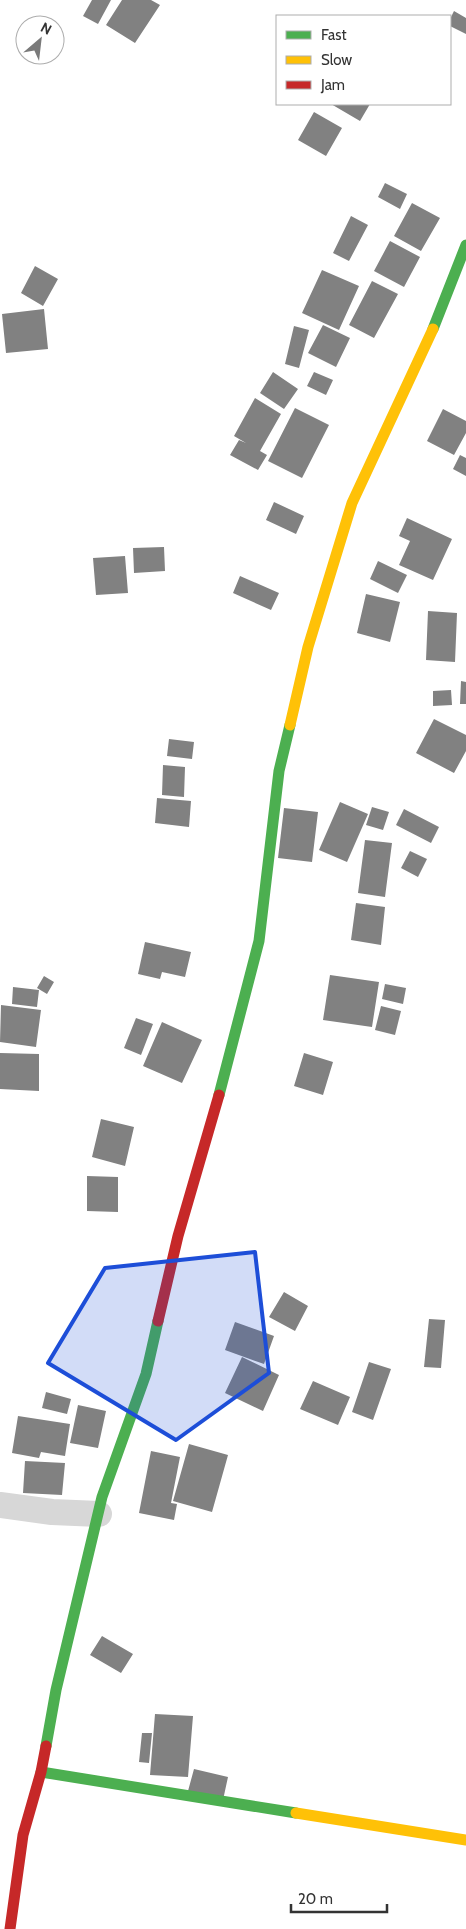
<svg xmlns="http://www.w3.org/2000/svg" width="466" height="1929" font-family="Cabin,sans-serif">
<style>
.building{fill:#818181}
.lines{fill:none;stroke-linecap:round;stroke-linejoin:round}
.street{stroke:#d7d7d7;stroke-width:26}
.fast{stroke:#4caf50;stroke-width:11}
.slow{stroke:#ffc107;stroke-width:11}
.jam{stroke:#c62828;stroke-width:11}
.marked{fill:#1d4ed8;fill-opacity:0.2;stroke:#1d4ed8;stroke-width:4;stroke-linejoin:round}
</style>
<rect width="100%" height="100%" fill="#fff"/>
<path class="building" d="M92,0H111L98,24L83,16Z
M122,0H151L160,5L135,43L106,25Z
M454,11L466,18V34L450,26V19Z
M331,104H370L360,121Z
M314,112L342,128L326,156L298,140Z
M385,183L407,194L400,209L378,197Z
M412,203L440,218L421,251L394,236Z
M351,216L368,225L349,261L333,253Z
M390,241L420,257L404,287L374,271Z
M35,266L58,279L43,306L21,293Z
M322,270L359,286L339,330L302,313Z
M372,281L398,294L374,338L349,325Z
M44,309L48,349L6,353L2,314Z
M323,325L350,338L336,367L308,353Z
M294,326L309,330L299,368L285,364Z
M273,372L298,389L284,409L260,393Z
M314,372L333,380L326,395L307,386Z
M255,398L281,414L260,451L267,455L258,470L230,455L239,440L246,443L234,436Z
M295,408L329,425L302,478L268,461Z
M443,409L466,421V433L454,455L427,441Z
M460,455L466,458V476L453,469Z
M274,502L304,516L296,534L266,520Z
M407,518L452,539L433,580L399,565L410,541L399,536Z
M164,547L165,571L134,573L133,548Z
M125,556L128,593L96,595L93,558Z
M378,561L407,575L398,593L370,579Z
M240,576L279,593L271,610L233,593Z
M366,594L400,602L390,642L357,633Z
M428,611L457,613L455,662L426,660Z
M461,681L466,682V704H460Z
M451,690L452,705L433,706V691Z
M434,719L466,735V751L454,773L416,753Z
M169,739L194,742L192,759L167,756Z
M163,765L185,767L184,797L162,795Z
M157,798L191,801L189,827L155,823Z
M340,802L368,814L347,862L319,850Z
M372,807L389,812L383,830L366,825Z
M284,808L318,812L312,862L278,858Z
M404,809L439,827L431,843L396,825Z
M365,840L392,843L385,897L358,893Z
M410,851L427,859L418,877L401,868Z
M356,903L385,907L381,945L351,940Z
M145,942L191,952L185,977L162,972L160,979L138,974Z
M330,975L379,982L372,1027L323,1020Z
M44,976L54,982L47,994L37,988Z
M385,984L406,988L403,1004L382,999Z
M13,987L39,990L37,1007L12,1004Z
M1,1005L41,1010L36,1047L0,1042Z
M381,1006L401,1011L395,1035L375,1030Z
M136,1018L153,1024L141,1055L124,1048Z
M162,1022L202,1040L182,1083L143,1066Z
M0,1053L39,1054V1091L0,1089Z
M304,1053L333,1062L323,1095L294,1086Z
M101,1119L134,1127L125,1166L92,1157Z
M87,1176L118,1177V1212L87,1211Z
M284,1292L308,1306L295,1331L269,1317Z
M429,1319L445,1320L441,1368L424,1367Z
M235,1322L274,1336L264,1364L225,1350Z
M242,1357L279,1375L263,1411L225,1393Z
M369,1362L391,1369L373,1420L352,1412Z
M313,1381L350,1397L338,1425L300,1409Z
M46,1392L71,1399L67,1414L42,1408Z
M78,1405L106,1411L98,1448L70,1443Z
M18,1416L70,1424L65,1456L41,1452L39,1458L12,1453Z
M189,1444L228,1455L212,1512L173,1501Z
M151,1451L180,1457L171,1503L177,1504L174,1520L139,1513Z
M25,1461L65,1463L62,1495L23,1493Z
M102,1636L133,1654L121,1673L90,1655Z
M155,1714L193,1716L188,1777L150,1775Z
M142,1733H152L149,1763L139,1762Z
M194,1769L228,1777L223,1800L188,1791Z"/>
<g class="lines">
<path class="street" d="M0,1505L52,1512L99,1514"/>
<path class="fast" d="M433,329L466,245
M219,1095L259,941L279,771L290,725
M46,1746L56,1690L102,1497L146,1374L158,1321
M41,1772L296,1813"/>
<path class="slow" d="M290,725L308,647L352,503L433,329
M296,1813L466,1840"/>
<path class="jam" d="M158,1321L178,1236L219,1095
M10,1929L23,1835L41,1772L46,1746"/>
</g>
<path class="marked" d="M255,1252L269,1373L176,1440L48,1363L105,1268Z"/>
<rect x="276" y="15" width="175" height="90" fill="#ffffff" stroke="#adadad"/>
<rect x="286" y="31" width="25" height="8" fill="#4caf50" stroke="#adadad"/>
<text x="321" y="40" font-size="15" fill="#333333">Fast</text>
<rect x="286" y="56" width="25" height="8" fill="#ffc107" stroke="#adadad"/>
<text x="321" y="65" font-size="15" fill="#333333">Slow</text>
<rect x="286" y="81" width="25" height="8" fill="#c62828" stroke="#adadad"/>
<text x="321" y="90" font-size="15" fill="#333333">Jam</text>
<g transform="translate(40 40) rotate(28)"><circle r="24" fill="#ffffff" stroke="#adadad"/>
<path d="M0-4L9 19L0 12L-9 19Z" fill="#7a7a7a"/>
<text y="-8" font-size="14" font-weight="bold" text-anchor="middle" fill="#333333">N</text>
</g>
<path d="M291 1904v8h96v-8" fill="none" stroke="#333333" stroke-width="2.5"/>
<text x="298" y="1904" font-size="15" fill="#333333" stroke="#ffffff" stroke-width="4" paint-order="stroke">20 m</text>
</svg>
